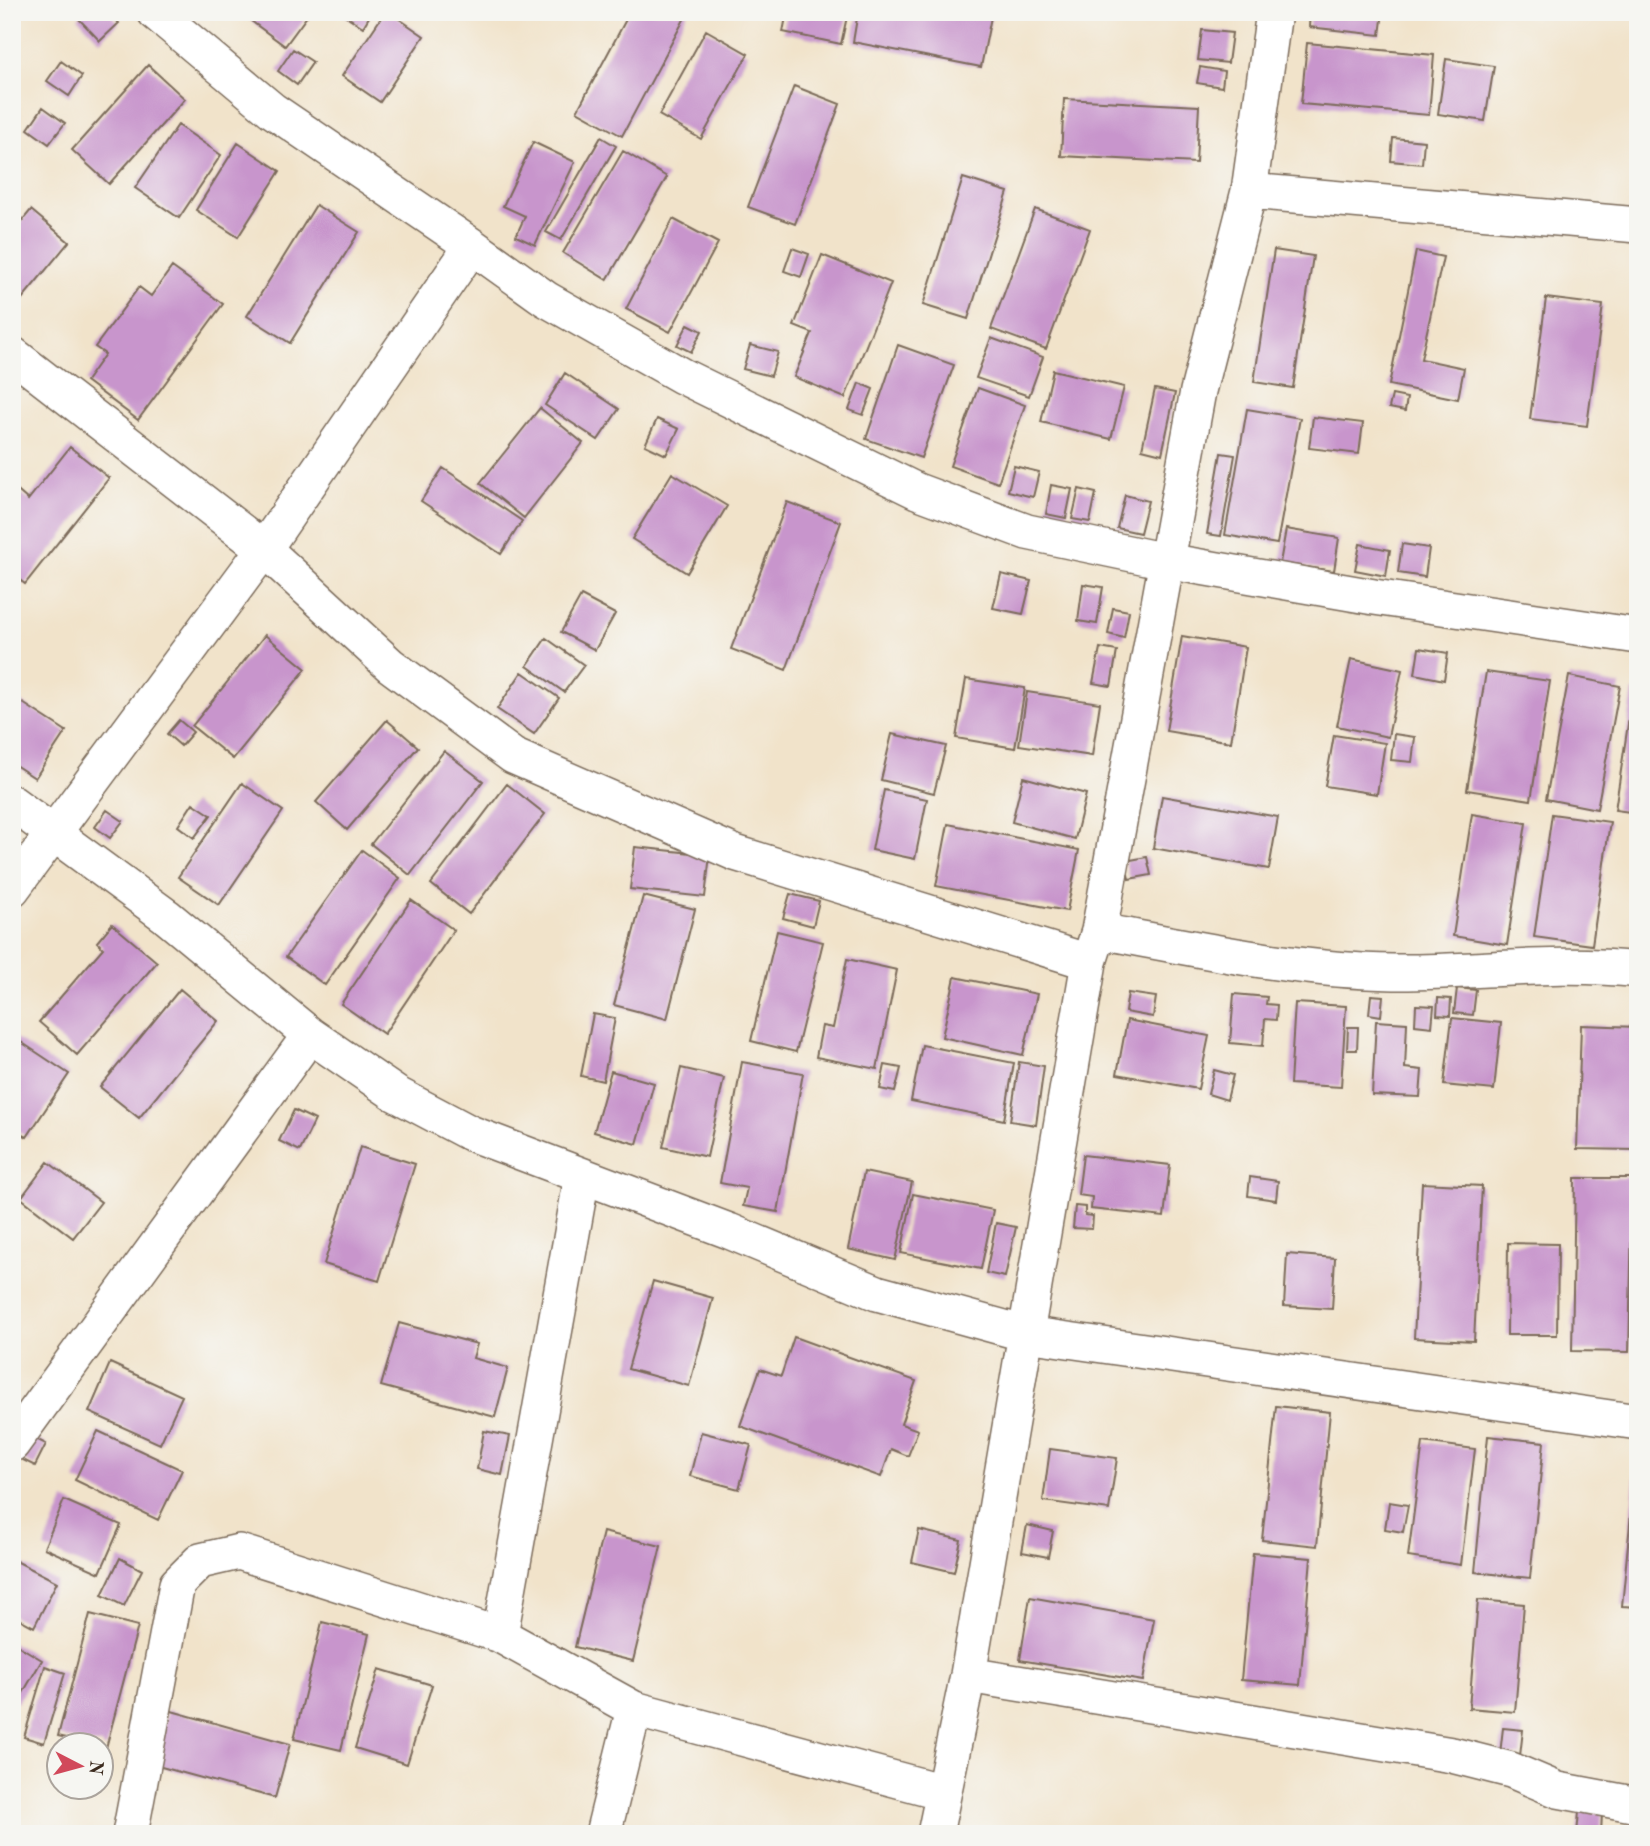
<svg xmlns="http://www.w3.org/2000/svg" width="1650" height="1846" font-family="'Old Standard TT',serif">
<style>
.building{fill:#c895cc}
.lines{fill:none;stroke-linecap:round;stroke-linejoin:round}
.minor-casing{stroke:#7b6b5a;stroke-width:38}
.minor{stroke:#fff;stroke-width:35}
</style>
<rect width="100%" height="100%" fill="#f6f6f2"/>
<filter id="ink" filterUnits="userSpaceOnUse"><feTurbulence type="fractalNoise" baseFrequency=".0143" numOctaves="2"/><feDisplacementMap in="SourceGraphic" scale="14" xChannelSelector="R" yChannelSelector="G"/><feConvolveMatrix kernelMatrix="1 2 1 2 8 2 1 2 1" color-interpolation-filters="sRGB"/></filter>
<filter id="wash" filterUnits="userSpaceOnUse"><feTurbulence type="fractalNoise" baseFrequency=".00686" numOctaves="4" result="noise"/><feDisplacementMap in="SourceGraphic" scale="28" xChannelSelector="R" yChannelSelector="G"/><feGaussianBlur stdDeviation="1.57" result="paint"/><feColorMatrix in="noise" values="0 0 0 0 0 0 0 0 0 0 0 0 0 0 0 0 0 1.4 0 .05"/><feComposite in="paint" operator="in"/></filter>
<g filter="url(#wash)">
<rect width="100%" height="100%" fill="#f1e3ca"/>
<g id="blocks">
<path class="building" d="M84,12H109L119,23L100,41L78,18Z
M239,12H310L285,46Z
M344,12H372L363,27L343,14Z
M385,12H389L424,36L380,102L342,76Z
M630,12H688L622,136L577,111Z
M787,12H848L841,44L783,32Z
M858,12H992L981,67L853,42Z
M1310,12H1383L1380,35L1309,27Z
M706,30L748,54L701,139L659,115Z
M1202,30L1232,33L1228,63L1198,60Z
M1307,43L1434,55L1429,115L1301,104Z
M293,49L313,62L297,85L278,71Z
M1446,59L1494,66L1485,121L1438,114Z
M61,61L82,76L69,96L47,81Z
M148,65L185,99L109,184L72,150Z
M1200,67L1224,71L1222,87L1197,83Z
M794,86L840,104L795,224L748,207Z
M1064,99L1199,106L1196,163L1061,156Z
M43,107L65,123L49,144L28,129Z
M178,125L221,155L179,218L135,188Z
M601,137L616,146L561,240L546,232Z
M1393,138L1424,141L1422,164L1391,161Z
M533,142L575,162L535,245L516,236L525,216L503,206Z
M238,143L280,171L238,237L196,210Z
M623,151L667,177L607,280L563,253Z
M963,178L1008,192L968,319L923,305Z
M316,205L359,232L290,343L247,316Z
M1035,209L1090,229L1046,349L991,329Z
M31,210L69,242L21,300L12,293V233Z
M673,219L718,243L670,332L626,309Z
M792,248L809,254L801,277L784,271Z
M1274,250L1313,256L1293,388L1254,382Z
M1416,251L1443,257L1421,359L1464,368L1458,399L1389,385Z
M822,255L891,283L845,398L794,377L812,333L794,326Z
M172,267L223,304L138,420L86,381L105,354L95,347L139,287L151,296Z
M1546,298L1603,305L1587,426L1530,419Z
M688,324L702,331L691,352L677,345Z
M991,338L1043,357L1029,396L976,378Z
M750,345L778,352L771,376L743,369Z
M898,345L954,365L921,458L866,439Z
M1053,370L1124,387L1111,439L1041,422Z
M565,373L619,409L598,440L545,405Z
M859,383L873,389L863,415L849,410Z
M978,388L1025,405L998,483L950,466Z
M1155,389L1175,393L1162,454L1142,449Z
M1392,395L1407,398L1405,411L1389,408Z
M540,408L583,443L524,518L480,483Z
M1247,409L1300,418L1277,544L1225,535Z
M1313,417L1363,423L1359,454L1309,448Z
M657,419L679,429L666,455L645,445Z
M70,447L109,478L25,584L12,574V486L28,500Z
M1221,453L1235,455L1221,536L1207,534Z
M1014,466L1039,472L1033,497L1008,491Z
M443,468L522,521L501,554L421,501Z
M672,473L727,506L687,573L632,539Z
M1051,485L1072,489L1066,518L1046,514Z
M1079,489L1096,493L1090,522L1072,519Z
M1125,495L1148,501L1140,533L1117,528Z
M787,502L841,522L786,670L731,649Z
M1286,529L1339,538L1334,571L1280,563Z
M1360,544L1390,550L1386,576L1355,570Z
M1402,544L1429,548L1425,577L1398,573Z
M1001,574L1031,581L1023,614L993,608Z
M1083,584L1103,587L1097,624L1078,621Z
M581,596L615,614L595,650L561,632Z
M1113,608L1129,611L1124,638L1108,634Z
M265,635L306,669L233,759L192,726Z
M1182,636L1246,647L1231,742L1166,731Z
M546,638L584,665L564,692L527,666Z
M1100,648L1117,651L1111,686L1093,683Z
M1419,648L1448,653L1444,680L1415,674Z
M1351,659L1402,670L1388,737L1337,726Z
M522,672L559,698L534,734L497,709Z
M1486,672L1550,681L1531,800L1467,790Z
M1569,676L1620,686L1597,809L1546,799Z
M966,679L1025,688L1015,748L956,738Z
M1633,691H1638V813L1615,810Z
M1027,692L1100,703L1092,756L1019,745Z
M12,696L66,731L35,778L12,763Z
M179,720L193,732L181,746L167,734Z
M387,720L418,747L347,830L316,802Z
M892,734L946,746L934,793L881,780Z
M1394,734L1415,737L1412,762L1391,760Z
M1334,735L1385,743L1377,794L1325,786Z
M444,751L483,781L410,875L371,844Z
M1023,777L1086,794L1075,839L1012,822Z
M242,783L283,811L219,905L178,877Z
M507,784L545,814L469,914L431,884Z
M884,790L927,799L915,859L872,850Z
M1162,796L1278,817L1269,869L1153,848Z
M193,803L211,815L194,838L178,826Z
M107,810L123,821L110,838L95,827Z
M1472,814L1526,823L1507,945L1453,936Z
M1552,814L1610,822L1592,945L1534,937Z
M948,824L1079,850L1067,911L936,886Z
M635,847L710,855L705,897L630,889Z
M362,850L400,878L325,985L286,957Z
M1147,857L1151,875L1129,879L1125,861Z
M790,894L819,901L813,926L783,918Z
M643,896L695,909L667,1019L614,1005Z
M411,900L454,930L384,1034L341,1004Z
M112,924L157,962L77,1055L39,1022L103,948L97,942Z
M777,931L823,942L796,1052L751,1041Z
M847,959L897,970L877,1069L816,1057L822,1026L833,1028Z
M955,977L1037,994L1023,1055L942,1037Z
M1457,988L1476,990L1473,1015L1454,1013Z
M180,989L218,1021L139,1118L100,1087Z
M1128,993L1156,997L1153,1017L1125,1012Z
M1234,994L1267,997L1266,1004L1277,1005L1276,1020L1265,1019L1263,1046L1230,1043Z
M1371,995L1383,996L1381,1016L1369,1014Z
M1438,998L1451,999L1450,1016L1437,1015Z
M1295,1003L1346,1006L1341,1087L1290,1084Z
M1416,1005L1434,1006L1432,1027L1415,1025Z
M593,1014L615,1018L603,1081L581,1076Z
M1452,1018L1501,1023L1494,1090L1444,1085Z
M1127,1020L1209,1036L1198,1089L1117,1074Z
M1376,1021L1407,1023L1405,1068L1422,1070L1420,1097L1372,1095Z
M1581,1025L1638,1027V1150L1577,1149Z
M1348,1027H1358L1357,1050H1347Z
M12,1036L69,1074L27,1137L12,1127Z
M922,1045L1014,1063L1004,1120L911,1101Z
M742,1062L803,1073L778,1212L743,1206L747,1188L720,1183Z
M1019,1062L1044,1066L1036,1125L1010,1121Z
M885,1065L901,1068L895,1092L880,1089Z
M681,1068L724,1078L707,1157L663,1147Z
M1214,1070L1233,1075L1227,1100L1208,1094Z
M611,1071L654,1083L637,1144L594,1132Z
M294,1110L315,1120L300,1151L279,1141Z
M360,1147L415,1164L379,1281L324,1264Z
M1083,1155L1170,1165L1164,1217L1091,1209L1092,1197L1078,1195Z
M48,1162L101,1202L73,1238L21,1198Z
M864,1172L912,1182L895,1260L848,1249Z
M1250,1177L1278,1181L1276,1200L1248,1196Z
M1575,1178H1633L1629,1352L1572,1351Z
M1422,1183L1482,1186L1474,1341L1414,1338Z
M913,1194L993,1210L981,1269L901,1253Z
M1075,1206L1085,1207V1215L1093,1216L1092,1229L1073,1228Z
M996,1223L1016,1227L1005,1277L986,1273Z
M1508,1243L1558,1244L1557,1335H1507Z
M1287,1254L1335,1258L1332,1309L1284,1306Z
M653,1281L713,1298L689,1386L628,1369Z
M399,1323L477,1344L473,1358L508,1368L495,1417L381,1386Z
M794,1337L916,1381L901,1424L918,1430L908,1456L891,1449L881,1477L740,1426L760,1369L781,1376Z
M110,1363L182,1396L160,1444L89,1412Z
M1276,1406L1330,1412L1317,1546L1262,1540Z
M98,1431L182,1470L158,1520L75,1480Z
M484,1431L510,1436L502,1475L477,1469Z
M701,1432L751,1445L739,1489L690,1476Z
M28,1435L46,1444L35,1466L17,1457Z
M1488,1436L1544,1442L1530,1578L1475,1572Z
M1423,1442L1475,1449L1461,1565L1408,1557Z
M1050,1449L1117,1458L1109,1510L1043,1501Z
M1635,1472H1638V1607L1622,1606Z
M64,1500L121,1525L100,1573L44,1548Z
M1389,1502L1408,1505L1403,1532L1385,1529Z
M1027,1525L1053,1531L1048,1557L1022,1552Z
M919,1530L961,1540L954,1572L912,1562Z
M603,1532L661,1546L633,1661L575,1647Z
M1253,1553L1311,1558L1300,1685L1241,1680Z
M120,1558L142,1570L124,1606L102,1595Z
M12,1559L57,1582L34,1627L12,1615Z
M1030,1597L1154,1619L1143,1681L1020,1660Z
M1478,1600L1524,1604L1515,1712L1469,1708Z
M90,1614L138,1626L106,1748L102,1747V1744H92L58,1736Z
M322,1622L369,1634L341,1750L294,1739Z
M12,1642L42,1660L17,1703L12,1700Z
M45,1666L65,1673L44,1743L24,1737Z
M379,1669L432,1685L407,1764L355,1748Z
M168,1710L290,1744L275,1798L154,1765Z
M1503,1728L1523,1730L1520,1756L1500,1754Z
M1579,1812L1602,1813L1601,1834H1577Z"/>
</g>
</g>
<g filter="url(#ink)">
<use href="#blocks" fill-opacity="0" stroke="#7b6b5a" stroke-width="2"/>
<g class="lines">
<defs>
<path id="minor" d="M155,12L272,110L472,246L546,299L682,376L917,491L1027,532L1166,561L1374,597L1638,636
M1249,191L1638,225
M12,354L264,549L390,665L513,756L735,853L1089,962
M12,803L166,916L310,1035L396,1094L470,1133L729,1231L877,1293L1026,1334L1638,1422
M12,889L264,549L472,246
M1099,931C1194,948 1297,971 1394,972C1475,973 1557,960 1638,970
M582,1177L500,1635L634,1709L943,1792
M12,1444L310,1035
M968,1675L1452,1755L1511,1770L1558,1790L1638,1805
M130,1834L177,1584L200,1561L239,1552L500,1635
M603,1834L634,1709
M935,1834L968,1675L1089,962L1099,931L1198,391L1249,191L1274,12"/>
</defs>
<use href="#minor" class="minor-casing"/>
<use href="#minor" class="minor"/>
</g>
</g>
<rect width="1650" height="1846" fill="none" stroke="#f6f6f2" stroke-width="42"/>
<g transform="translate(80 1766) rotate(96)"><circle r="33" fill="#f6f6f2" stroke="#aba49d" stroke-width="2"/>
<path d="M0-5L12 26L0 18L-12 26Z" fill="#d1495b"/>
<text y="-10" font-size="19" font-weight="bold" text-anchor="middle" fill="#3b2a1e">N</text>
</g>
</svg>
